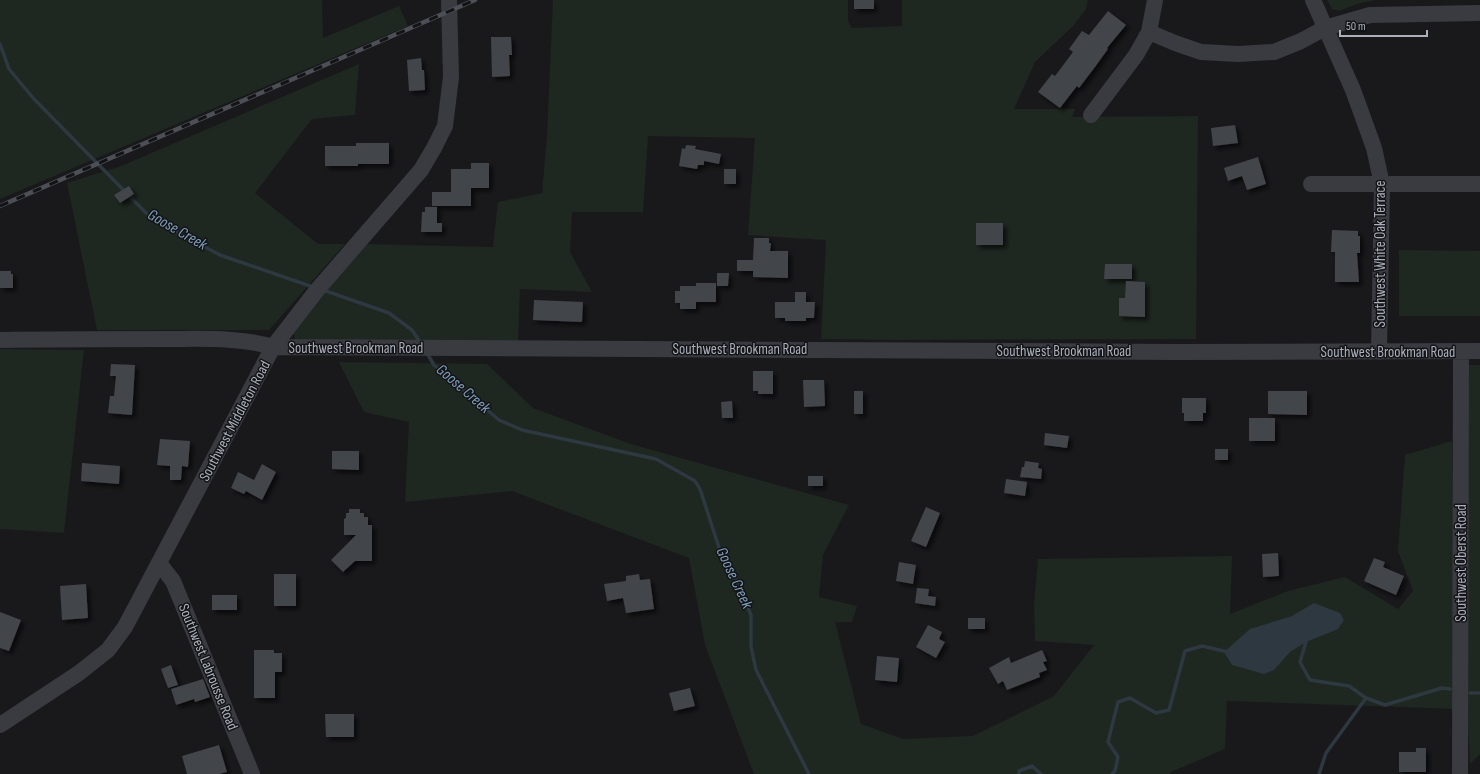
<svg xmlns="http://www.w3.org/2000/svg" width="1480" height="774" font-family="'Sofia Sans Condensed',sans-serif">
<style>
.green{fill:#1e2720}
.water{fill:#2d3841}
.lines{fill:none;stroke-linecap:round;stroke-linejoin:round}
.stream{stroke:#2d3841;stroke-width:3.5}
.building{fill:#434449;filter:url(#shadow)}
.minor{stroke:#3a3b41;stroke-width:16}
.rail-casing{stroke:#4c4f56;stroke-width:4.5}
.rail{stroke:#141417;stroke-width:3;stroke-dasharray:9;stroke-linecap:butt}
.labels{text-anchor:middle;dominant-baseline:central;stroke-width:3;stroke-linejoin:round;paint-order:stroke}
.street-label{font-size:15px;fill:#aab0bc;stroke:#141417}
.water-label{font-size:16px;font-style:italic;fill:#7f9eba;stroke:#141417}
</style>
<defs>
<filter id="shadow"><feDropShadow dx="3.5" dy="3.5" stdDeviation="2" flood-color="#0009"/></filter>
</defs>
<rect width="100%" height="100%" fill="#19191c"/>
<path class="green" d="M0,0H322L323,38L399,6L408,26L0,199Z
M553,0H848V21L852,28L902,26V0H1088L1086,9L1074,25L1035,62L1014,109H1075L1072,117L1198,116L1196,339L897,340L821,339L826,240L748,235L755,138L648,136L643,212H572L570,252L592,292L520,289L518,341L296,342L293,332L364,244L493,247L498,202L542,193L547,136Z
M1327,0H1376L1360,3L1339,11L1332,9Z
M359,64L355,115L312,119L255,193L318,244H345L269,330H97L67,183L121,166Z
M1399,250L1480,251V316H1399Z
M0,349L84,350L64,533L0,529Z
M339,362L487,364L533,408L631,444L849,505L823,555L819,597L857,606L852,622H835L861,724L903,739L973,736L1054,696L1094,645L1035,641L1034,604L1038,559L1232,556L1230,614L1288,591L1345,577L1398,609L1413,591L1398,551L1405,455L1452,441L1456,709L1227,701L1225,749L1171,772L1170,774H754L705,645L689,558L512,491L405,502L409,422L364,412Z
M1467,365H1480V754L1470,764L1463,611Z"/>
<path class="water" d="M1314,603L1340,613L1344,620L1338,629L1306,642L1290,652L1274,670L1264,674L1232,665L1224,652L1250,629L1292,616Z"/>
<g class="lines">
<path class="stream" d="M0,44L9,69L34,99L151,218L220,255L313,287
M323,290L389,313L412,330L420,342
M427,353L434,365L499,420L522,430L656,459L695,481L700,489L723,560L735,577L751,615V646L756,670L809,774
M1302,641L1306,642L1300,662L1310,680L1349,686L1366,698L1385,705L1442,688L1450,689
M1470,693H1480
M1019,774V771L1032,766L1041,774
M1112,774L1115,771L1118,757L1108,742L1118,702L1130,698L1156,713L1169,710L1185,651L1202,646L1228,652
M1319,774L1326,753L1366,698"/>
</g>
<path class="building" d="M854,0H874V9H854Z
M1108,11L1126,25L1107,48L1108,49L1095,67L1079,88L1077,86L1060,108L1038,92L1052,74L1055,76L1073,52L1069,49L1082,31L1089,35Z
M491,37H511L512,55H509L510,76L492,77Z
M421,58L422,70H424L425,90L409,91L407,60Z
M1235,125L1238,143L1213,146L1211,128Z
M356,143H389V164H358V166H325V146H356Z
M686,145L696,146L695,149L721,154L719,164L704,161V165H698L697,169L679,166L682,148L685,149Z
M1258,157L1266,184L1247,190L1242,176L1228,181L1224,168Z
M471,163H489V188H471V206H432V192H451V169H471Z
M724,169H736V184H724Z
M129,186L134,194L120,203L114,195Z
M425,207H437V223H442V232H421L422,212H425Z
M976,223H1003V245H976Z
M1332,230L1358,231V236H1360V253H1357L1359,282H1335V252H1331Z
M754,238H769V243H771L770,251H788V278L753,277V271H737V260H753Z
M1105,264H1132V279H1104Z
M0,271H11V274H13V288H0Z
M717,273H729L728,286H717Z
M1126,281L1145,282V317L1119,316V298H1125Z
M696,283H716V302H696V309H680V303H675V291H680V286H696Z
M795,292H806V302H815L814,318H806V321H785V318H775V302H795Z
M534,300L583,302L582,322L533,320Z
M111,364L135,365L132,415L108,413L110,396H114L116,376H110Z
M753,371H773V394H758V391H753Z
M803,380H824L825,406L804,407Z
M854,391H863V414H854Z
M1268,391H1307V415L1268,414Z
M1182,398H1206V413H1203V421H1184V413H1182Z
M732,401L733,418H722L721,402Z
M1249,418H1275V441H1249Z
M1045,433L1069,436L1067,448L1044,445Z
M160,439L190,441L188,467L182,466L181,480H170V466L157,465Z
M1215,449H1228V460H1215Z
M332,451H359V470L332,469Z
M1025,461L1039,463L1038,468L1042,469L1041,479L1020,477L1022,467H1024Z
M82,463L120,466L119,484L81,481Z
M262,464L276,472L262,500L246,491L244,494L231,488L238,472L254,480Z
M808,476H823V486H808Z
M1006,479L1027,482L1025,496L1004,493Z
M926,507L940,513L926,547L911,541Z
M349,509H360V513H364V517H368V525H372V561H355L343,572L331,560L356,535H344V519L346,518V513H349Z
M1278,553L1279,576L1263,577L1262,554Z
M1374,558L1385,562L1383,567L1404,576L1396,595L1364,581Z
M899,562L916,565L913,584L896,581Z
M274,574H296V606H274Z
M639,574L640,580L650,579L654,609L626,613L623,598L607,601L604,584L626,581V576Z
M86,584L88,618L62,620L60,586Z
M917,588L929,589L928,596L936,597L935,606L915,603Z
M212,595H237V610H212Z
M0,612L21,620L9,651L0,648Z
M968,618H985V629H968Z
M928,625L942,632L939,639L945,642L936,658L916,647Z
M254,650H274V653H282V672H275V698H254Z
M1042,650L1047,661L1043,662L1047,670L1039,673L1040,677L1007,690L1003,681L998,684L989,668L1009,657L1011,663Z
M877,656L899,658L897,682L875,680Z
M171,665L178,685L168,688L161,669Z
M203,679L210,697L195,702L194,699L176,705L171,689Z
M690,688L695,706L674,711L669,693Z
M325,714H354V737H326Z
M219,745L227,772L219,774H187L182,756Z
M1416,748H1426V772H1399V752H1416Z"/>
<g class="lines">
<path class="minor" d="M1313,0L1353,90L1374,148L1382,184L1379,352
M1149,32L1175,43L1201,52L1238,54L1274,52L1301,41L1325,28L1370,15L1480,13
M1091,115L1136,55L1149,32L1155,0
M1311,184H1480
M0,340C56,339 112,339 168,339C203,339 239,337 273,347L1178,352L1480,351
M159,563L173,581L252,774
M0,725L79,673L108,650L125,627L273,347L317,290L421,170L434,148L445,126L451,77L449,0
M1460,774L1461,352"/>
<defs>
<path id="rail" d="M0,206L475,0"/>
</defs>
<use href="#rail" class="rail-casing"/>
<use href="#rail" class="rail"/>
</g>
<g class="labels">
<g class="street-label">
<text transform="translate(1380 254) rotate(-90)">Southwest White Oak Terrace</text>
<text x="356" y="348">Southwest Brookman Road</text>
<text x="740" y="349">Southwest Brookman Road</text>
<text x="1064" y="351">Southwest Brookman Road</text>
<text x="1388" y="352">Southwest Brookman Road</text>
<text transform="translate(235 421) rotate(-62)">Southwest Middleton Road</text>
<text transform="translate(1461 563) rotate(-90)">Southwest Oberst Road</text>
<text transform="translate(208 667) rotate(68)">Southwest Labrousse Road</text>
</g>
<g class="water-label">
<text transform="translate(177 230) rotate(30)">Goose Creek</text>
<text transform="translate(463 389) rotate(41)">Goose Creek</text>
<text transform="translate(734 578) rotate(65)">Goose Creek</text>
</g>
</g>
<path d="M1340 30v6h87v-6" fill="none" stroke="#aab0bc" stroke-width="2"/>
<text x="1346" y="30" font-size="12" fill="#aab0bc" stroke="#141417" stroke-width="3" paint-order="stroke">50 m</text>
</svg>
